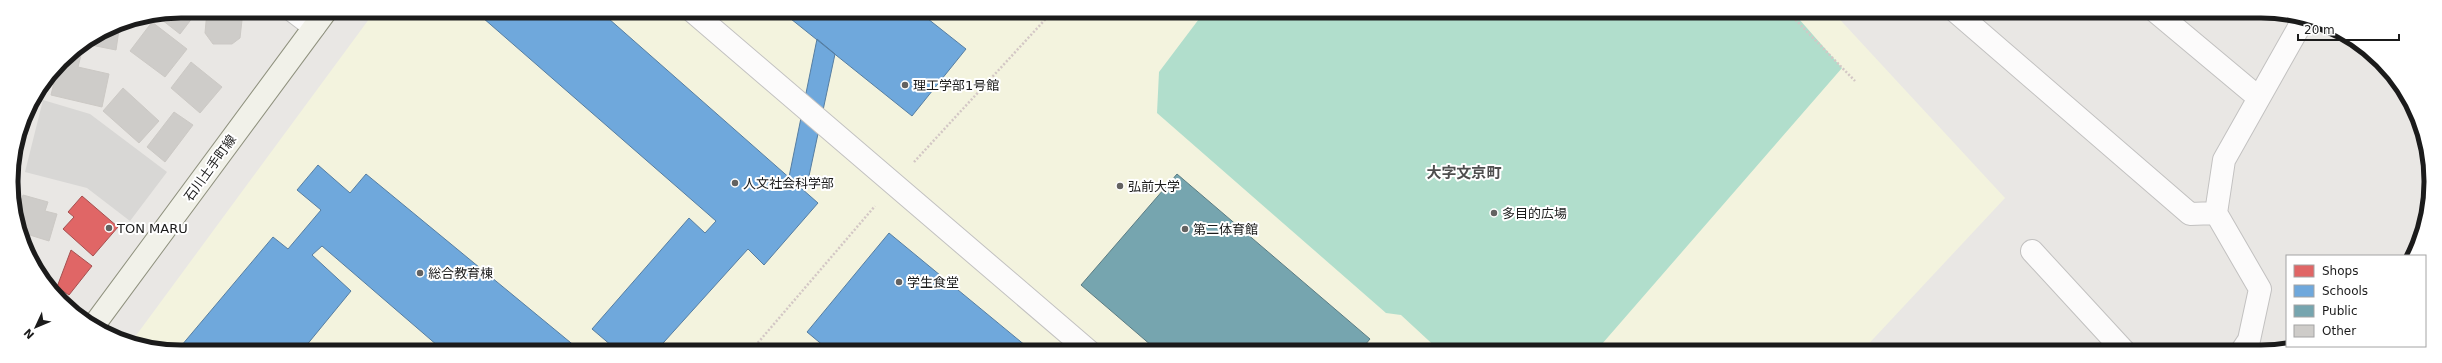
<svg xmlns="http://www.w3.org/2000/svg" width="2442" height="363" font-family="'DejaVu Sans','Noto Sans JP',sans-serif">
<style>
.residential{fill:#d8d7d5}
.education{fill:#f3f3de}
.pitch{fill:#b1decc}
.shops{fill:#e06666;stroke:#a55050}
.schools{fill:#6fa8dc;stroke:#567ea2}
.public{fill:#76a5af;stroke:#5b7c83}
.building{fill:#ceccc9;stroke:#ccc9c5}
.lines{fill:none;stroke-linecap:round;stroke-linejoin:round}
.minor-casing{stroke:#c2c1c0;stroke-width:24}
.secondary-casing{stroke:#8f917e;stroke-width:24}
.path{stroke:#d3c7c5;stroke-width:2.5;stroke-dasharray:2 2;stroke-linecap:butt}
.minor{stroke:#fcfbfb;stroke-width:22}
.secondary{stroke:#f1f1e9;stroke-width:22}
.poi-dot{fill:#636261;stroke:#fff;stroke-width:1.5}
.labels{text-anchor:middle;dominant-baseline:central;stroke-width:4;stroke-linejoin:round;paint-order:stroke}
.poi-label{font-size:13px;fill:#1b1b1b;stroke:#fff;text-anchor:start}
.street-label{font-size:13px;fill:#1b1b1b;stroke:#fff}
.quarter-label{font-size:15px;font-weight:bold;fill:#4e4e4e;stroke:#fff}
.rim{fill:none;stroke:#1b1b1b;stroke-width:5}
</style>
<rect width="100%" height="100%" fill="#e9e7e4"/>
<path class="residential" d="M43,100L90,114L167,172L130,221L87,188L25,172Z"/>
<path class="education" d="M375,11H1832L2005,198L1861,352H170L132,341Z"/>
<path class="pitch" d="M1205,11H1792L1842,68L1595,352H1441L1401,315L1386,313L1157,113L1159,72Z"/>
<path class="shops" d="M82,196L118,227L93,256L63,229L74,217L68,212Z
M71,250L92,266L69,295L57,287Z"/>
<path class="schools" d="M475,11H600L818,203L764,265L748,249L655,352H619L592,329L689,218L705,233L716,221Z
M781,11H918L966,49L912,116Z
M817,39L835,54L806,190L789,177Z
M318,165L350,193L366,174L582,352H445L322,246L312,255L351,291L301,352H176L273,237L288,249L321,210L297,190Z
M889,233L1032,351V352H831L807,332Z"/>
<path class="public" d="M1177,174L1370,339L1359,352H1159L1081,285Z"/>
<path class="building" d="M182,11H193V17L180,34L157,16Z
M207,11H243L240,38L232,44H213L205,33Z
M152,22L187,49L165,77L130,51Z
M120,23L116,50L86,44L116,24Z
M73,53L81,55L78,67L109,74L102,107L51,95L58,66L61,61Z
M191,62L222,87L200,113L171,88Z
M123,88L159,121L139,143L103,111Z
M174,112L193,125L165,162L147,147Z
M23,195L48,202L45,211L57,214L49,241L20,232L17,214Z"/>
<g class="lines">
<defs>
<path id="minor" d="M293,11L314,27
M692,11L1090,352
M1955,11L2190,214L2216,213
M2155,11L2259,98
M2032,251L2125,352
M2241,352L2249,340L2260,289L2216,213L2224,160L2303,20"/>
<path id="secondary" d="M94,325L326,11"/>
</defs>
<use href="#minor" class="minor-casing"/>
<use href="#secondary" class="secondary-casing"/>
<path class="path" d="M1787,11L1855,81
M914,162L1053,11
M750,352L875,206"/>
<use href="#minor" class="minor"/>
<use href="#secondary" class="secondary"/>
</g>
<g class="poi-dot">
<circle cx="905" cy="85" r="4"/>
<circle cx="735" cy="183" r="4"/>
<circle cx="1120" cy="186" r="4"/>
<circle cx="1494" cy="213" r="4"/>
<circle cx="109" cy="228" r="4"/>
<circle cx="1185" cy="229" r="4"/>
<circle cx="420" cy="273" r="4"/>
<circle cx="899" cy="282" r="4"/>
</g>
<g class="labels">
<g class="poi-label">
<text x="913" y="85">理工学部1号館</text>
<text x="743" y="183">人文社会科学部</text>
<text x="1128" y="186">弘前大学</text>
<text x="1502" y="213">多目的広場</text>
<text x="117" y="228">TON MARU</text>
<text x="1193" y="229">第二体育館</text>
<text x="428" y="273">総合教育棟</text>
<text x="907" y="282">学生食堂</text>
</g>
<g class="street-label">
<text transform="translate(210 168) rotate(-54)">石川土手町線</text>
</g>
<g class="quarter-label">
<text x="1464" y="173">大字文京町</text>
</g>
</g>
<path d="M0 0H2442V363H0ZM181 18H2261A163 163 0 0 1 2424 181V182A163 163 0 0 1 2261 345H181A163 163 0 0 1 18 182V181A163 163 0 0 1 181 18Z" fill="#fff" fill-rule="evenodd"/>
<path class="rim" d="M181 18H2261A163 163 0 0 1 2424 181V182A163 163 0 0 1 2261 345H181A163 163 0 0 1 18 182V181A163 163 0 0 1 181 18Z"/>
<rect x="2286" y="255" width="140" height="92" fill="#ffffff" stroke="#a4a4a4"/>
<rect x="2294" y="265" width="20" height="12" fill="#e06666" stroke="#a4a4a4"/>
<text x="2322" y="275" font-size="12" fill="#1b1b1b">Shops</text>
<rect x="2294" y="285" width="20" height="12" fill="#6fa8dc" stroke="#a4a4a4"/>
<text x="2322" y="295" font-size="12" fill="#1b1b1b">Schools</text>
<rect x="2294" y="305" width="20" height="12" fill="#76a5af" stroke="#a4a4a4"/>
<text x="2322" y="315" font-size="12" fill="#1b1b1b">Public</text>
<rect x="2294" y="325" width="20" height="12" fill="#ceccc9" stroke="#a4a4a4"/>
<text x="2322" y="335" font-size="12" fill="#1b1b1b">Other</text>
<g transform="translate(36 327) rotate(226)" stroke="#ffffff" stroke-width="3" paint-order="stroke">
<path d="M0-3L7 15L0 10L-7 15Z" fill="#1b1b1b"/>
<text y="-6" font-size="11" font-weight="bold" text-anchor="middle" fill="#1b1b1b">N</text>
</g>
<path d="M2298 34v6h101v-6" fill="none" stroke="#1b1b1b" stroke-width="2"/>
<text x="2304" y="34" font-size="12" fill="#1b1b1b" stroke="#ffffff" stroke-width="3" paint-order="stroke">20 m</text>
</svg>
